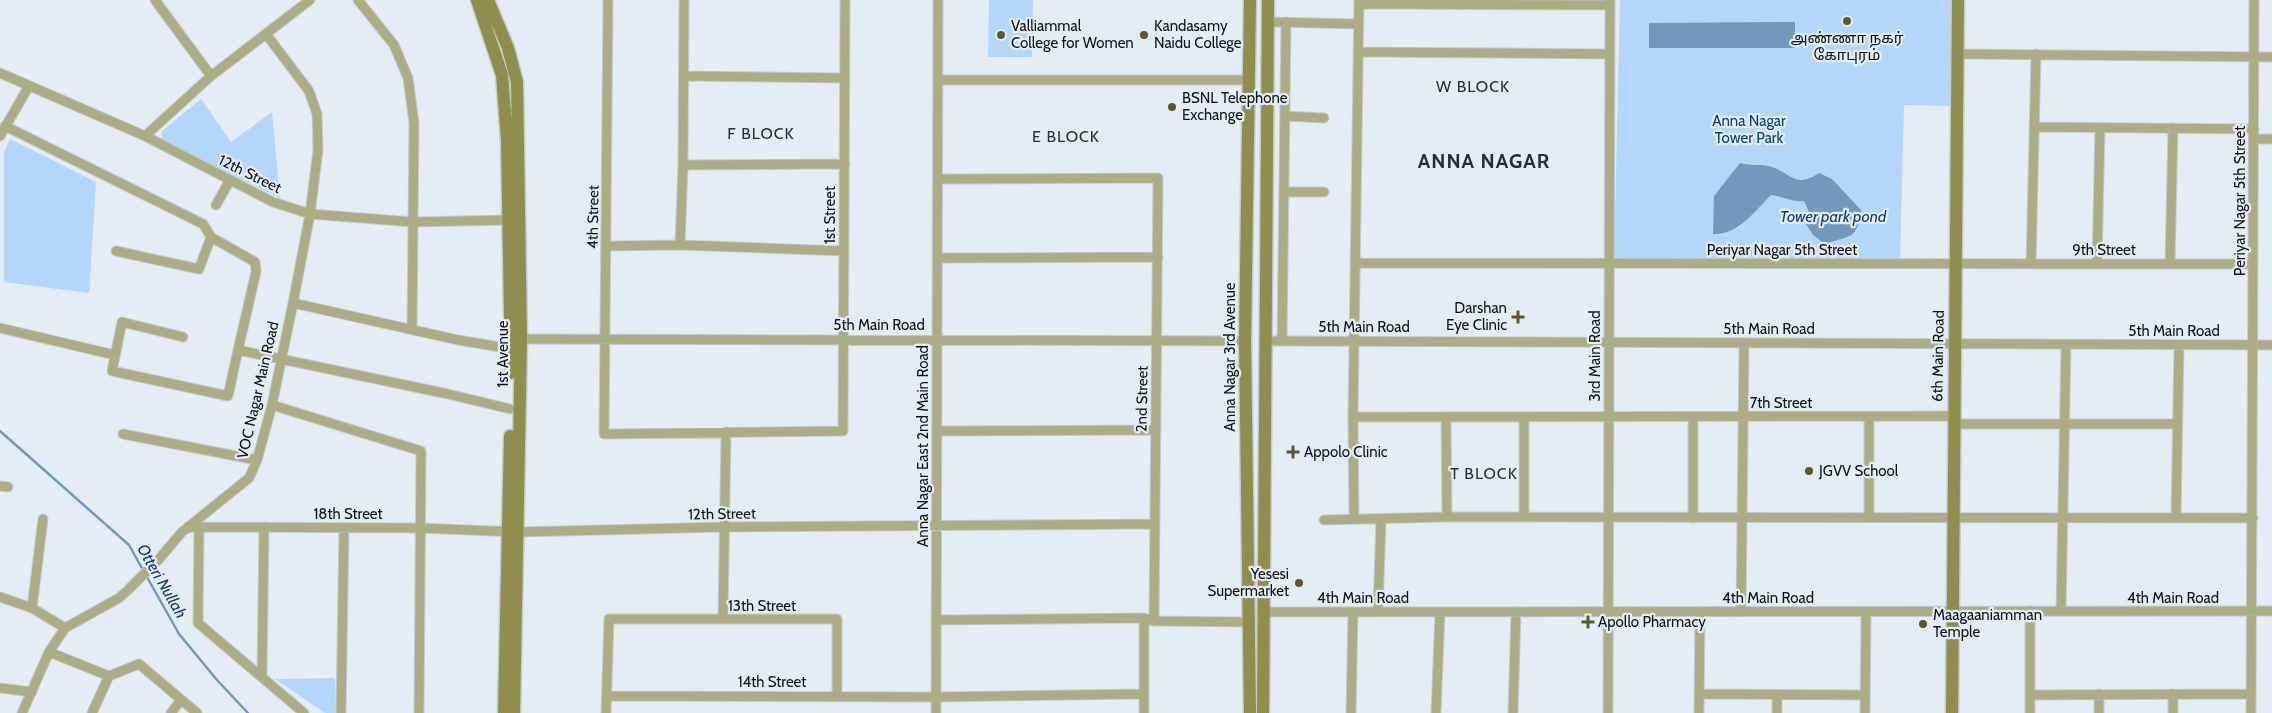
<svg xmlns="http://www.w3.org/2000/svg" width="2272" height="713" font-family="Cabin,'Noto Sans Tamil',sans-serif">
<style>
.green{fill:#b3d6fa}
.water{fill:#7398bd}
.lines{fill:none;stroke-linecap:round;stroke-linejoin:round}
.stream{stroke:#7398bd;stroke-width:2.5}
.street-casing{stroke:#c2cad2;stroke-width:11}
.secondary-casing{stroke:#c2cad2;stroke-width:15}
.street{stroke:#adad83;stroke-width:9}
.secondary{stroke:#8f8e4d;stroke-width:12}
.poi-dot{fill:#5b5a26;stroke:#e4edf6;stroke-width:2}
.labels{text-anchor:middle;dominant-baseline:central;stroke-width:4.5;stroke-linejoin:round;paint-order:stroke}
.poi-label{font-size:15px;fill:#0f1215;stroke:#e4edf6;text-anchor:start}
.park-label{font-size:15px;fill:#044170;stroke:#e4edf6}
.street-label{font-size:15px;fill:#0f1215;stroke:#e4edf6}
.neighbourhood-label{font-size:16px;letter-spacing:1px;fill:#272d34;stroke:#e4edf6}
.water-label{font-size:16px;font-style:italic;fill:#113b60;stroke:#e4edf6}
.district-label{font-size:20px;font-weight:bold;letter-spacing:1px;fill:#272d34;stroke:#e4edf6}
</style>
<rect width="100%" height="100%" fill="#e4edf6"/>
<path class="green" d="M989,0H1033L1032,57H988Z
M1620,0H1951L1950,106L1904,105L1900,261H1614Z
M201,99L231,142L272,112L280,198L162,140V131Z
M10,139L96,182L89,293L4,282V153Z
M335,678L336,713H325L275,679Z"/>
<path class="water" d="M1795,22V48H1649V23Z
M1740,163C1750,166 1758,164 1768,166C1791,171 1794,190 1819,173L1832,179L1861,210C1857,240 1851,235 1825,244L1813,235L1806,224L1809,212L1804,201C1795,203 1781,196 1771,195C1755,211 1738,235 1713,234L1714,196Z"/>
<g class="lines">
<path class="stream" d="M0,431L129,545L179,634L217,680L248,713"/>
<defs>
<path id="street" d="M155,0L211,76
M358,0L394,45L408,78L414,123L412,329
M608,0L604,434L843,431L845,0
M1359,4L1610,5
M1268,22L1358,24
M1358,52L1610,54
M1957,54L2272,57
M0,73L145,136L273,202L310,214L413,222L508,220
M684,76L845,78
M938,80H1249
M1285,116L1324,118
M5,126L203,224L211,237L255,262L256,272L238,350L448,394L510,409
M2034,127L2254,129
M0,136L29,86
M145,136L211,76L310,0
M2254,139H2272
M683,165L845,164
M938,179L1158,178L1154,621
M1284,192H1324
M216,205L230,180
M680,245L683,165L684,0
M606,246L680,245L844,251
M116,251L199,269L211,237
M938,258L1158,257
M1355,263L2253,264
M2031,264L2036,54
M2097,264L2100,128
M2170,264L2173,128
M293,303L458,340L512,349
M0,328L115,355
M183,337L122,322L112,371L228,396L238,350
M517,339L1245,341
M1265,341L2272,345
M1282,341L1286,22
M272,405L421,451L419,713
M1869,416V518
M1353,417L1954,416
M1446,417L1447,517
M1524,417V517
M1693,417V518
M1955,424H2177
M937,431L1156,430
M123,434L257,460
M0,486L8,487
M2176,518L2179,345
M1354,519L1353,417L1359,0
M1324,520L1447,517L2253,518
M188,527L420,528L519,532L724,527L1155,524
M199,527L198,623L304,713
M0,597L32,608L65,628
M32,608L43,519
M2061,611L2066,344
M1264,612L2272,611
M1378,612L1381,519
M1741,612L1744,343
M723,619L726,432
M936,620L1144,618L1154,621L1250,622
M49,652L109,676L139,664L197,713
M262,675L264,527
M0,688L32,692
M1699,694L1865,695
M2030,695L2251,694
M607,696L936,697L1144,694
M22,713L49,652L65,628L119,598L128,590L159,559L182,532L249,478L257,460L272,405L293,303L310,214L318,150L317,114L309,91L266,34
M92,713L109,676
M171,713L181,700
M341,713L344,528
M606,713L609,619H837V696
M936,713L938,0
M1144,713V618
M1351,713L1353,612
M1436,713L1440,612
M1513,713L1516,612
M1608,713L1610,0
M1699,713L1700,612
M1777,713V695
M1865,713L1866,612
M2030,713V611
M2099,713V694
M2173,713V694
M2251,713L2254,0"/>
<path id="secondary" d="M477,0L502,75L507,139L511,373
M488,0L508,48L517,82L521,339L514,713
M1250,0L1245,341L1250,713
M504,713L510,436
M1263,713L1268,0
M1952,713L1958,0"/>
</defs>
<use href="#street" class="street-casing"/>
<use href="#secondary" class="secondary-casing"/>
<use href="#street" class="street"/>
<use href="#secondary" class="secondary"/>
</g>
<g class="poi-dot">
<circle cx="1847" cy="21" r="5"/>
<circle cx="1001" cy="35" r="5"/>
<circle cx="1144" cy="35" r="5"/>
<circle cx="1172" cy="107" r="5"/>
<path d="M1515.5 309.5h5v5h5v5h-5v5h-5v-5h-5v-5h5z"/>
<path d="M1290.5 444.5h5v5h5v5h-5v5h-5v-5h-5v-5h5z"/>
<circle cx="1809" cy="471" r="5"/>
<circle cx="1299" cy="583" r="5"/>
<path d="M1585.5 614.5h5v5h5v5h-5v5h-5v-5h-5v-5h5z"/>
<circle cx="1923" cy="624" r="5"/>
</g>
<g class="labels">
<g class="poi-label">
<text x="1011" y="26">Valliammal<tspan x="1011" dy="17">College for Women</tspan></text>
<text x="1154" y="26">Kandasamy<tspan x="1154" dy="17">Naidu College</tspan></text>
<text x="1847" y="38" text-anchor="middle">அண்ணா நகர்<tspan x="1847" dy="17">கோபுரம்</tspan></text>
<text x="1182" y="98">BSNL Telephone<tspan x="1182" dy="17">Exchange</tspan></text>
<text x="1507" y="308" text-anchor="end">Darshan<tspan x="1507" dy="17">Eye Clinic</tspan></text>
<text x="1304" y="452">Appolo Clinic</text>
<text x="1819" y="471">JGVV School</text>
<text x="1289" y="574" text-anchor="end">Yesesi<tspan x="1289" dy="17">Supermarket</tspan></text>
<text x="1933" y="615">Maagaaniamman<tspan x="1933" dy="17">Temple</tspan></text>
<text x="1598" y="622">Apollo Pharmacy</text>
</g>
<g class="park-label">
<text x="1749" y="121">Anna Nagar<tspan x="1749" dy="17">Tower Park</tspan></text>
</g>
<g class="street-label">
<text transform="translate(250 174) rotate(26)">12th Street</text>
<text transform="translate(2240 201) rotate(-90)">Periyar Nagar 5th Street</text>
<text transform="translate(830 215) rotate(-90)">1st Street</text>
<text transform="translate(593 217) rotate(-89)">4th Street</text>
<text x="1782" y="250">Periyar Nagar 5th Street</text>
<text x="2104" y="250">9th Street</text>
<text x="879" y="325">5th Main Road</text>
<text x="1364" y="327">5th Main Road</text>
<text x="1769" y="329">5th Main Road</text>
<text x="2174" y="331">5th Main Road</text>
<text transform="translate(503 354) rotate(-90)">1st Avenue</text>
<text transform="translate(1595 356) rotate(-90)">3rd Main Road</text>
<text transform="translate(1938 356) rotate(-89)">6th Main Road</text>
<text transform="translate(1230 357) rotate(-90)">Anna Nagar 3rd Avenue</text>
<text transform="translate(258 390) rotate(-77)">VOC Nagar Main Road</text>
<text transform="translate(1142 399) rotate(-89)">2nd Street</text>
<text x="1781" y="403">7th Street</text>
<text transform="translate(923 446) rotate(-90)">Anna Nagar East 2nd Main Road</text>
<text x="348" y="514">18th Street</text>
<text transform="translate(722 514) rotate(-1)">12th Street</text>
<text x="1363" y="598">4th Main Road</text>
<text x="1768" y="598">4th Main Road</text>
<text x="2173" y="598">4th Main Road</text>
<text x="762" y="606">13th Street</text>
<text x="772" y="682">14th Street</text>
</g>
<g class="neighbourhood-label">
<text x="1473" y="86">W BLOCK</text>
<text x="761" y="133">F BLOCK</text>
<text x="1066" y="136">E BLOCK</text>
<text x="1484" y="473">T BLOCK</text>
</g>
<g class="water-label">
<text x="1833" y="216">Tower park pond</text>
<text transform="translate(162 581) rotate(60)">Otteri Nullah</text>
</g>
<g class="district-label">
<text x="1484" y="161">ANNA NAGAR</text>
</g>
</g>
</svg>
